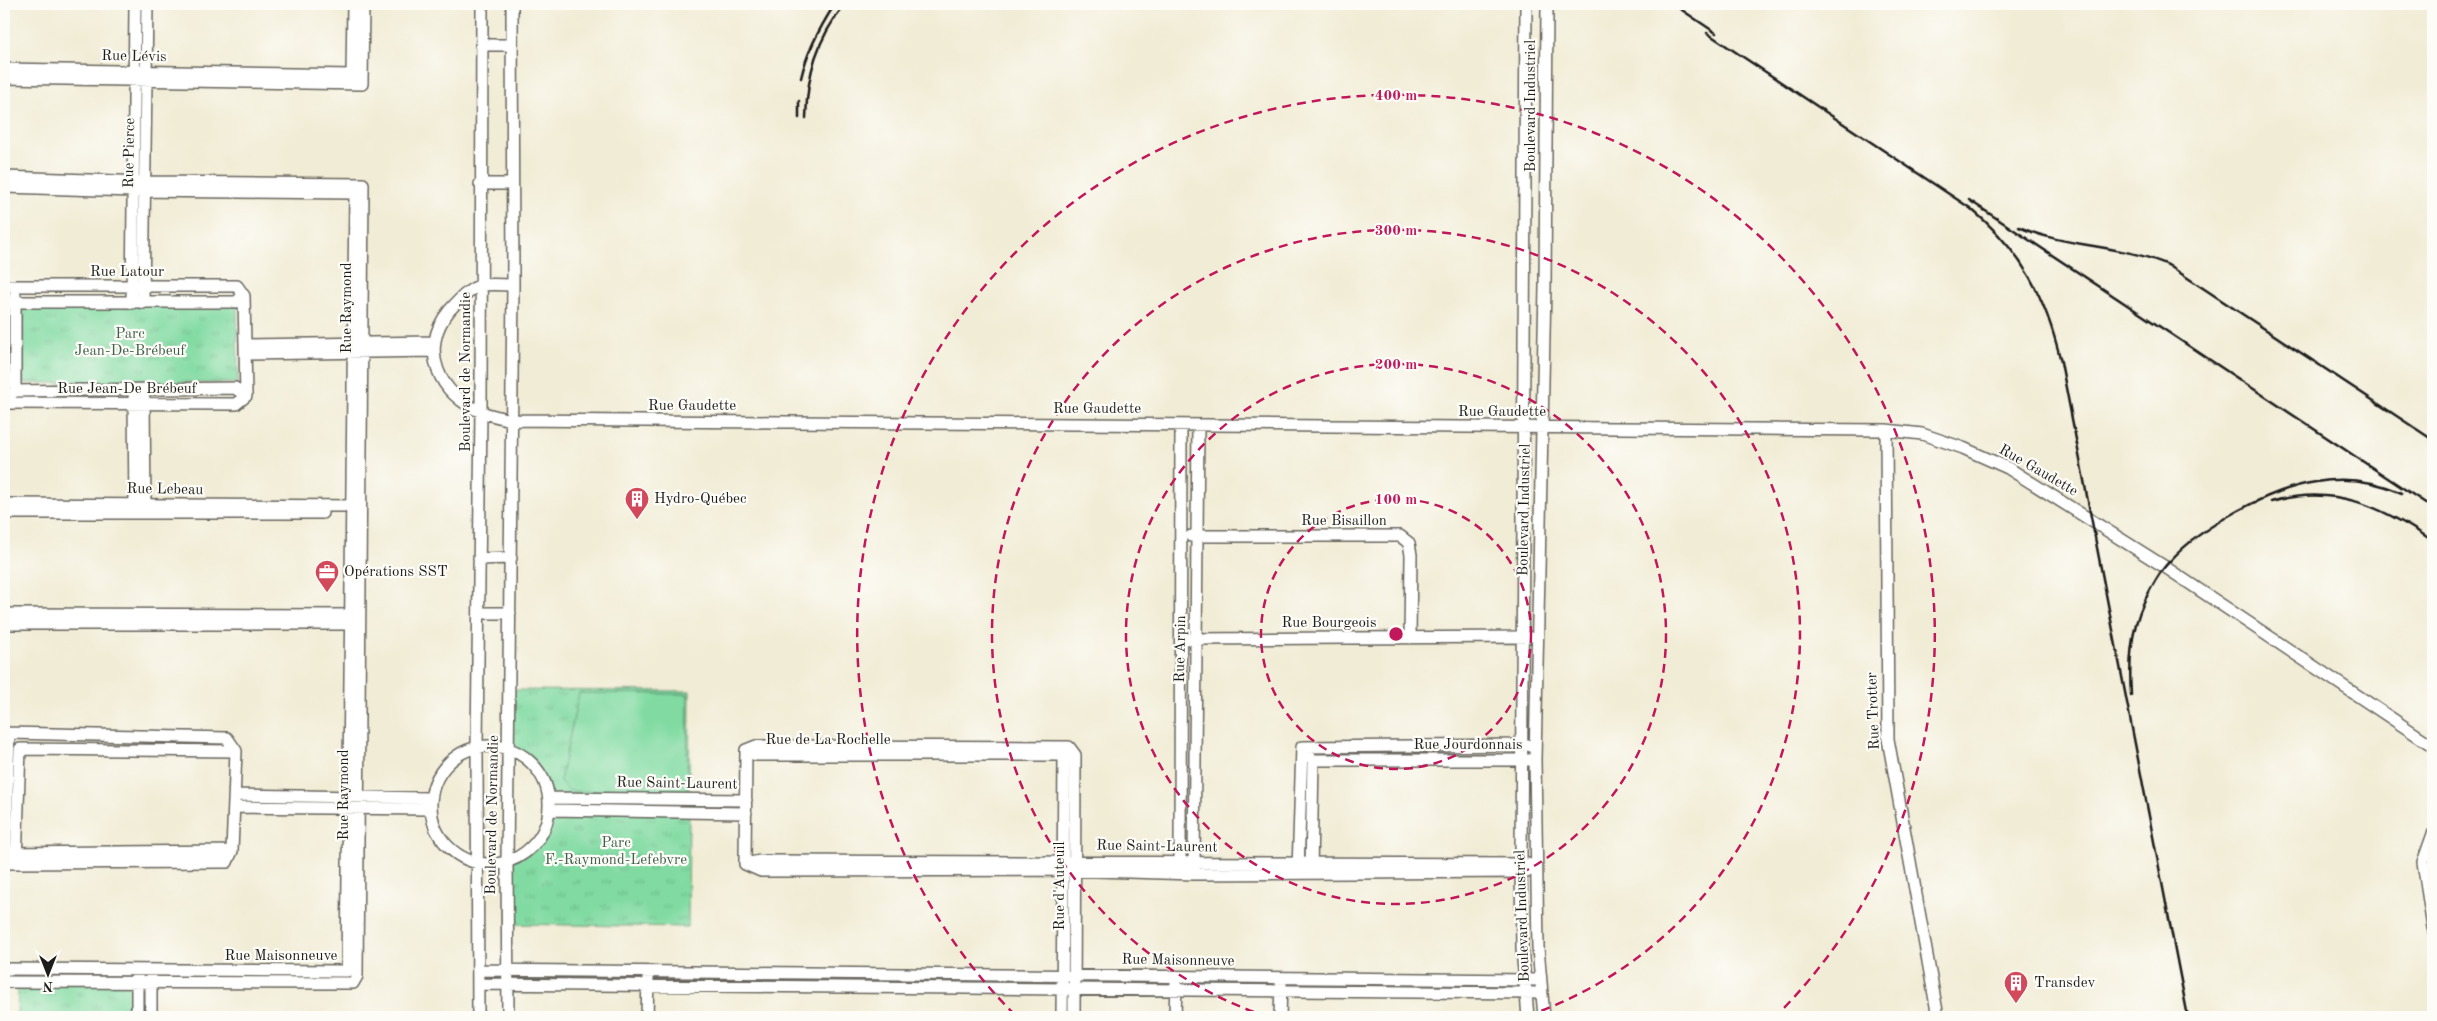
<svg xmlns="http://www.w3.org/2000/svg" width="2437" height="1021" font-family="'Old Standard TT',serif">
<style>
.park{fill:url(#park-tufts);stroke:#4e7b5e}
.pitch{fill:#80daa1;stroke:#4e7b5e}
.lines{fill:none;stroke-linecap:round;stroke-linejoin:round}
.minor-casing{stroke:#67655d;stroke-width:14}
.minor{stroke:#fff;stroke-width:11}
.rail{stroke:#1c1c1c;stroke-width:2.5}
.ring{fill:none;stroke:#c2185b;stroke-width:2.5;stroke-dasharray:9 6}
.labels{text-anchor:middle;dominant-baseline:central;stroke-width:4.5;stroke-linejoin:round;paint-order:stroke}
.street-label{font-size:15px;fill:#1c1c1c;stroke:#fdfcf7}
.park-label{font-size:15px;fill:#3f5e4b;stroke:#fdfcf7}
.poi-label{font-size:15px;fill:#1c1c1c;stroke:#fdfcf7;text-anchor:start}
.centre{fill:#c2185b;stroke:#fdfcf7;stroke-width:2.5}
.ring-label{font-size:15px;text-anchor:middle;font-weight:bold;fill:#c2185b;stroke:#fdfcf7;stroke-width:4.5;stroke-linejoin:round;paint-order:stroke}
</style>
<defs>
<pattern id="park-tufts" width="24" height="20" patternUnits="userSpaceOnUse" patternTransform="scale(1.25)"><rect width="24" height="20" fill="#80daa1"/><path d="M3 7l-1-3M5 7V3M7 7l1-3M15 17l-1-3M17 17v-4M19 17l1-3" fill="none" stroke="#6eba8a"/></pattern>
</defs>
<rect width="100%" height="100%" fill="#fdfcf7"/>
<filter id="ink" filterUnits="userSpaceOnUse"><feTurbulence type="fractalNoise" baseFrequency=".02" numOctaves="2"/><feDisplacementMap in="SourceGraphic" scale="10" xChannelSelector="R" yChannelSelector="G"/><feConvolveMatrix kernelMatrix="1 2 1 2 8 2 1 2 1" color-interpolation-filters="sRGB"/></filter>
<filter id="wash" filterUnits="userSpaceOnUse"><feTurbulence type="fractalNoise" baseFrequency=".0096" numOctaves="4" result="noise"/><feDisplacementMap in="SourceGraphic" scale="20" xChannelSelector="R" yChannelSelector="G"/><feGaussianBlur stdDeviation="1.12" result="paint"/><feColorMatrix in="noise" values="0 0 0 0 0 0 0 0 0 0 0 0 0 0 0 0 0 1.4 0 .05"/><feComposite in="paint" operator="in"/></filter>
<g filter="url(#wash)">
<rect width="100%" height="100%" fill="#f1ecd5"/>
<path class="park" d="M23,302H237L238,383H23Z
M511,690L690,691L688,927L508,924L507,863L533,850L545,831L552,806L545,781L531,763L511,750Z
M18,982H137V1017H17Z"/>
<path class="pitch" d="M579,693L688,694L687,792L570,791L560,781Z"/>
</g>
<g filter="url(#ink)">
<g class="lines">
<defs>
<path id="minor" d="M1526,4L1521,864L1522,948L1528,1017
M481,45H512
M4,69L352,75L353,4
M4,78L362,84L363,4
M4,177L145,182L363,184
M480,184H511
M4,187L133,191L355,193
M513,285C503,285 492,284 482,285C469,288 458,301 449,311C418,349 439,396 482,412C492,416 502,418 512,420L1886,430L1922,434L1963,448L2008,468L2165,567L2433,746
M4,286H237L244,296L246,396L236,404L4,403
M15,295V391
M4,302H236L244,296
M132,303L135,4
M143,303L147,4
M246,345L433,342
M246,354L434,351
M134,397L135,511
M144,398L145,512
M4,400L15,391L235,388L246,396
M1886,430L1888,739L1938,1017
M4,504L359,506
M4,513H322
M1191,536H1400L1409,543L1411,555L1410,638
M479,559L511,558
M479,613H510
M4,614L358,615
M4,624H357
M1189,639L1528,637
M431 805a59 59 0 1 1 118 0a59 59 0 1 1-118 0Z
M1302,747L1528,745
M746,750L756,755H1060L1064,757
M1309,756L1313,760L1311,871
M1313,760H1529
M235,795L430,798
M549,798L746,800
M234,807L430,809
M549,810L746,813
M2433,834L2423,862L2433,928
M4,853L232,851
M5,858L9,733
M4,863L227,862L232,851L236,751L227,738L9,733
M16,863L20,749L236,751
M745,864L761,871L1063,870L1194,874L1527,872
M745,864L760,861L1528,864
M745,864L746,750L756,746L1069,747L1075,755L1074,1017
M1180,868L1181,425
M1194,870L1198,425
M1298,870L1302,747
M4,969L347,971
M478,970L1539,980
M347,971L355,193L363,184
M4,982L353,983
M353,983L357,976L363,184
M479,984L1541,993
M137,1017V976
M151,1017V977
M478,1017L477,746L481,412L482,4
M508,1017L507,862L513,285L512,4
M647,1017L648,978
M1062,1017L1064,757
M1175,1017L1176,983
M1280,1017L1281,984
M1544,1017L1538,948L1535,760L1545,287L1547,4"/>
</defs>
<use href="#minor" class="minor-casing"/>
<use href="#minor" class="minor"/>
<path class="rail" d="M1673,4L1716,33
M1707,33L1970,208C2022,251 2046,297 2061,362L2188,1017
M801,78C807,51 820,27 835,4
M799,118V101
M806,118C807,74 817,39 845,4
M1969,200L2433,508
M2019,227C2067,248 2120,244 2168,265L2433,440
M2271,502C2334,483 2382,507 2433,541
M2131,695C2129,664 2130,632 2144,602C2151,588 2159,572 2170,561C2202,526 2269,489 2316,482C2345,477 2375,481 2402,493"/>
</g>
</g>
<g class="ring">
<circle cx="1396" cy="634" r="135"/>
<circle cx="1396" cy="634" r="270"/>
<path d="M1268 1017A404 404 0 1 1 1524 1017"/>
<path d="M1015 1015A539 539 0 1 1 1777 1015"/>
</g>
<defs>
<symbol id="building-pin" viewBox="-11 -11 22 30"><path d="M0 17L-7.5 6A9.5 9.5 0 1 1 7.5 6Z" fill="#d1495b" stroke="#fdfcf7"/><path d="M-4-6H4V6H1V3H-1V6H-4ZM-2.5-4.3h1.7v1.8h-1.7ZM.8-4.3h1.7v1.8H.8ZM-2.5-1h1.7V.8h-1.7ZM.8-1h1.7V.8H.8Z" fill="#fff"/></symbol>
<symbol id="office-pin" viewBox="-11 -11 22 30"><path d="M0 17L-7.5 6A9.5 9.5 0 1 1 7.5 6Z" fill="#d1495b" stroke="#fdfcf7"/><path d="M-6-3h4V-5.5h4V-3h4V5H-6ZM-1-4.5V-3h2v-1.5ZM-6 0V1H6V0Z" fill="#fff"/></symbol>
</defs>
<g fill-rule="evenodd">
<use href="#building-pin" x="623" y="485" width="28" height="38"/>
<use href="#office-pin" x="313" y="558" width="28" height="38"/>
<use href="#building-pin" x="2002" y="969" width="28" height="38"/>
</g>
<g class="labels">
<g class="street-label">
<text transform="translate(134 57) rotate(1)">Rue Lévis</text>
<text transform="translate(1531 106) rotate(-90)">Boulevard Industriel</text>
<text transform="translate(130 153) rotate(-89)">Rue Pierce</text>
<text x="127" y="272">Rue Latour</text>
<text transform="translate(347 308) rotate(-90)">Rue Raymond</text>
<text transform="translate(466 372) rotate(-90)">Boulevard de Normandie</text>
<text x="127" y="389">Rue Jean-De Brébeuf</text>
<text x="692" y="406">Rue Gaudette</text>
<text x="1097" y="409">Rue Gaudette</text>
<text x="1502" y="412">Rue Gaudette</text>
<text transform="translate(2038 471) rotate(30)">Rue Gaudette</text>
<text transform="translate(165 490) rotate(1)">Rue Lebeau</text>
<text transform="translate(1525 510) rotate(-89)">Boulevard Industriel</text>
<text x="1344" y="521">Rue Bisaillon</text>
<text x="1329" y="623">Rue Bourgeois</text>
<text transform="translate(1181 649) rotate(-89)">Rue Arpin</text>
<text transform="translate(1874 711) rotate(-92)">Rue Trotter</text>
<text x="828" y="740">Rue de La Rochelle</text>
<text x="1468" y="745">Rue Jourdonnais</text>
<text transform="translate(677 784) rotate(1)">Rue Saint-Laurent</text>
<text transform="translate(344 795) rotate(-90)">Rue Raymond</text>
<text transform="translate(493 815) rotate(-89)">Boulevard de Normandie</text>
<text transform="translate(1157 847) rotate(1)">Rue Saint-Laurent</text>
<text transform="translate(1060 886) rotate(-90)">Rue d'Auteuil</text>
<text transform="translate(1523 916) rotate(-92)">Boulevard Industriel</text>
<text x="281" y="956">Rue Maisonneuve</text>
<text transform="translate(1178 961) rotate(1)">Rue Maisonneuve</text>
</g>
<g class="park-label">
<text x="130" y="334">Parc<tspan x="130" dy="17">Jean-De-Brébeuf</tspan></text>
<text x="616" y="843">Parc<tspan x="616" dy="17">F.-Raymond-Lefebvre</tspan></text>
</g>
<g class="poi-label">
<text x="654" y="499">Hydro-Québec</text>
<text x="344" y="572">Opérations SST</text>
<text x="2034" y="983">Transdev</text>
</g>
</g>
<circle cx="1396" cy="634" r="8" class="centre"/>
<g class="ring-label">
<text x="1396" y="100">400 m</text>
<text x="1396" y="235">300 m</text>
<text x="1396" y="369">200 m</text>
<text x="1396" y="504">100 m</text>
</g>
<rect width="2437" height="1021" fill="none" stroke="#fdfcf7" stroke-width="20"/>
<g transform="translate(48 974) rotate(180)" stroke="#fdfcf7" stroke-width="4" paint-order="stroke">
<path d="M0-4L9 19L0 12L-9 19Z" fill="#1c1c1c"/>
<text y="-8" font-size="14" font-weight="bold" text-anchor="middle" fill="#1c1c1c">N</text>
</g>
</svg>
